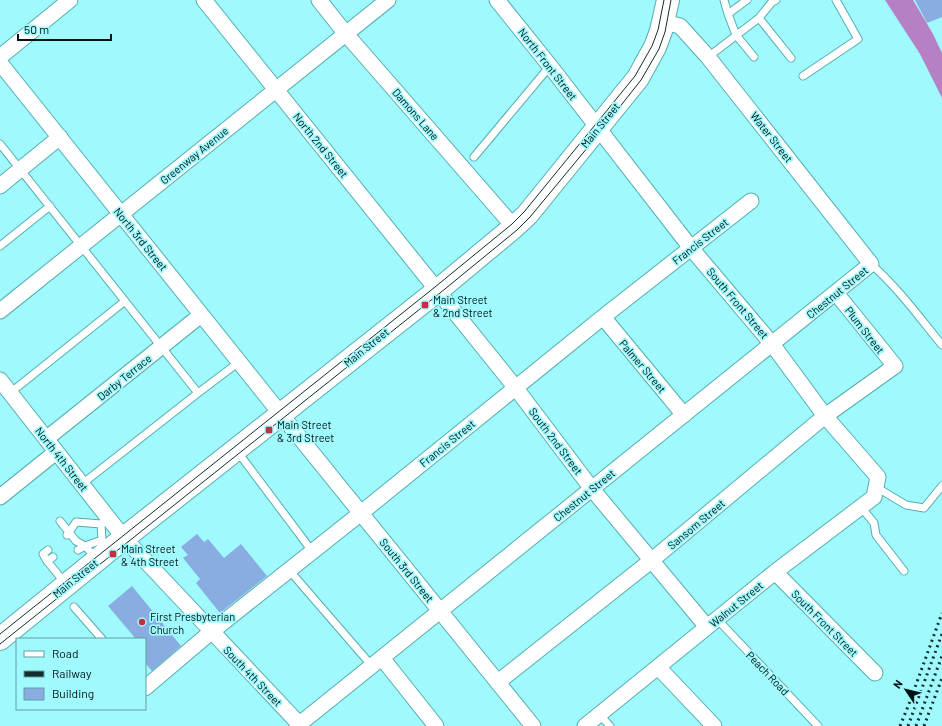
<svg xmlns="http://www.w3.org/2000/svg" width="942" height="726" font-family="Barlow,sans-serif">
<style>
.water{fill:#b680c4}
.building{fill:#89ace1}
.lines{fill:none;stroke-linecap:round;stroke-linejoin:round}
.lane-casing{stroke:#54aeb1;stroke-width:9}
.street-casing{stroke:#54aeb1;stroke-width:17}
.primary-casing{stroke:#54aeb1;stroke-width:24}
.lane{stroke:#fff;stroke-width:7}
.street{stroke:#fff;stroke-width:15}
.primary{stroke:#fff;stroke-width:22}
.tram{stroke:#122d2e;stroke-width:1}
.rail{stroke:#122d2e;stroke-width:3;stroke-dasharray:2 4;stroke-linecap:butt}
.poi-dot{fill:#c03042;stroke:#a0fafd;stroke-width:1.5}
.labels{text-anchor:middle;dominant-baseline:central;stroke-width:3.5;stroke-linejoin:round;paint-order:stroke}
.street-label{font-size:11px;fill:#001415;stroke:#a0fafd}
.poi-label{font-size:11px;fill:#001415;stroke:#a0fafd;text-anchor:start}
</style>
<rect width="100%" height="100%" fill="#a0fafd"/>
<path class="water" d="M885,0H913L933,34L942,53V98L920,54Z"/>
<path class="building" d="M915,0H942V17L927,23Z
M197,534L204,542L208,539L224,558L241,544L267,576L220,613L196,583L200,579L183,558L188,555L181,547Z
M132,586L181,646L152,671L145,663V639H136L108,606Z"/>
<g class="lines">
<defs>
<path id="lane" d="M724,0L728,14
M747,0L728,14L736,35L754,57
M759,18L791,58
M708,57L759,18L772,2L776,0
M803,76L858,39L836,0
M0,144L198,393L239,362
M474,157L550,66
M0,246L50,206
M871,264C898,288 919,317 942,345
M10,393L125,301
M237,451L312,551
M82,484L198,393
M876,487L906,505L924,508L942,486
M861,507L874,523L876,535L904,571
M60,521L76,541L85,546L96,558
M67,535L76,522L101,524L108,518
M78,550L85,546L102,540L101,524
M53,557L47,561L65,583
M47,561L43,554L48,550
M289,570L372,666
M74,607L102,639
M717,619L818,726
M599,714L610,726"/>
<path id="street" d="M204,0L515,387L592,489L707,627
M319,0L346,34L514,227
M497,0L550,66L691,248L772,344L825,416L878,477L874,497L775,572L585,726
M0,57L70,0
M0,63L284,418L533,726
M0,186L60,137
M0,311L388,0
M603,317L684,415
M0,380L124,538L301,726
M46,439L201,315
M0,497L56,452
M775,572L875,673
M382,658L436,726
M658,667L714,726
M498,682L652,560L825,416L895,366L836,293
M145,688L211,632L361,513L603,317L751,201
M297,726L871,264L708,57L680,26L664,22"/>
<path id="primary" d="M0,639L124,538L437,291L514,227L527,215L638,78L655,47L661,31L668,0"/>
</defs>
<use href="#lane" class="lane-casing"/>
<use href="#street" class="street-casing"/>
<use href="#primary" class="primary-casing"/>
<use href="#lane" class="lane"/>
<use href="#street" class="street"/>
<use href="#primary" class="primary"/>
<path class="tram" d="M0,634L435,287L512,224L524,212L635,76L652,46L658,30L664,0
M0,644L440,293L517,230L530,217L588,147L641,80L659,49L665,32L671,0"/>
<path class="rail" d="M900,726L909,704L942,613
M908,726L942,634
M916,726L942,656
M924,726L942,678"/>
</g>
<g class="poi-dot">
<rect x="421" y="301" width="8" height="8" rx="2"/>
<rect x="265" y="426" width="8" height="8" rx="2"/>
<rect x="109" y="550" width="8" height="8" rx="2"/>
<circle cx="142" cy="622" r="4"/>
</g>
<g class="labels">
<g class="street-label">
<text transform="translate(548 64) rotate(52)">North Front Street</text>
<text transform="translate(416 114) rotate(49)">Damons Lane</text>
<text transform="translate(600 125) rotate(-51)">Main Street</text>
<text transform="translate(772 137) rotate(52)">Water Street</text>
<text transform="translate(321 145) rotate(51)">North 2nd Street</text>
<text transform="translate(194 155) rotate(-39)">Greenway Avenue</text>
<text transform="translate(141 239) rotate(51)">North 3rd Street</text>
<text transform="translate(700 241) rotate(-38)">Francis Street</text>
<text transform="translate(837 292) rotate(-39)">Chestnut Street</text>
<text transform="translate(738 303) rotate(50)">South Front Street</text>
<text transform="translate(865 330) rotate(52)">Plum Street</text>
<text transform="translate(366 347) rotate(-39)">Main Street</text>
<text transform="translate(643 366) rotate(50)">Palmer Street</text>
<text transform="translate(124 377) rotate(-39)">Darby Terrace</text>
<text transform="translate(556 441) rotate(53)">South 2nd Street</text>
<text transform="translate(447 443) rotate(-39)">Francis Street</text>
<text transform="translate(62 459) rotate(52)">North 4th Street</text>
<text transform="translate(584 495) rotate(-39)">Chestnut Street</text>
<text transform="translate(696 524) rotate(-40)">Sansom Street</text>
<text transform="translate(407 570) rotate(51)">South 3rd Street</text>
<text transform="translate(75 578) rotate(-39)">Main Street</text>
<text transform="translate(736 604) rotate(-39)">Walnut Street</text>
<text transform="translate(825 623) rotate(45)">South Front Street</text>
<text transform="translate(768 673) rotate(46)">Peach Road</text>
<text transform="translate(253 676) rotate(46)">South 4th Street</text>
</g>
<g class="poi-label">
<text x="433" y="299">Main Street<tspan x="433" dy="13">&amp; 2nd Street</tspan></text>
<text x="277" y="424">Main Street<tspan x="277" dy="13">&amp; 3rd Street</tspan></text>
<text x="121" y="548">Main Street<tspan x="121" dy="13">&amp; 4th Street</tspan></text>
<text x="150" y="616">First Presbyterian<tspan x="150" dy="13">Church</tspan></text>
</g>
</g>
<rect x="16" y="638" width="130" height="72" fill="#a0fafd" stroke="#609ea0"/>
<rect x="24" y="651" width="20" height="6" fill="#ffffff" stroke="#609ea0"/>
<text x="52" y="658" font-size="12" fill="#001415">Road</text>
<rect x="24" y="671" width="20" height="6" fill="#122d2e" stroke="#609ea0"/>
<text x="52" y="678" font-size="12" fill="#001415">Railway</text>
<rect x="24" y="688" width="20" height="12" fill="#89ace1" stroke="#609ea0"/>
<text x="52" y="698" font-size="12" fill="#001415">Building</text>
<g transform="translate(906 690) rotate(305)" stroke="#a0fafd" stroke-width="3" paint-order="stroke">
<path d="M0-3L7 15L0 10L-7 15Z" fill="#001415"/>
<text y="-6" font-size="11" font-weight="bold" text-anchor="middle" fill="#001415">N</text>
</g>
<path d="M18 34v6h93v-6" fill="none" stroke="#001415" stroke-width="2"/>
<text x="24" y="34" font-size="12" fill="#001415" stroke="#a0fafd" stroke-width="3" paint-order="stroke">50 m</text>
</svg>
